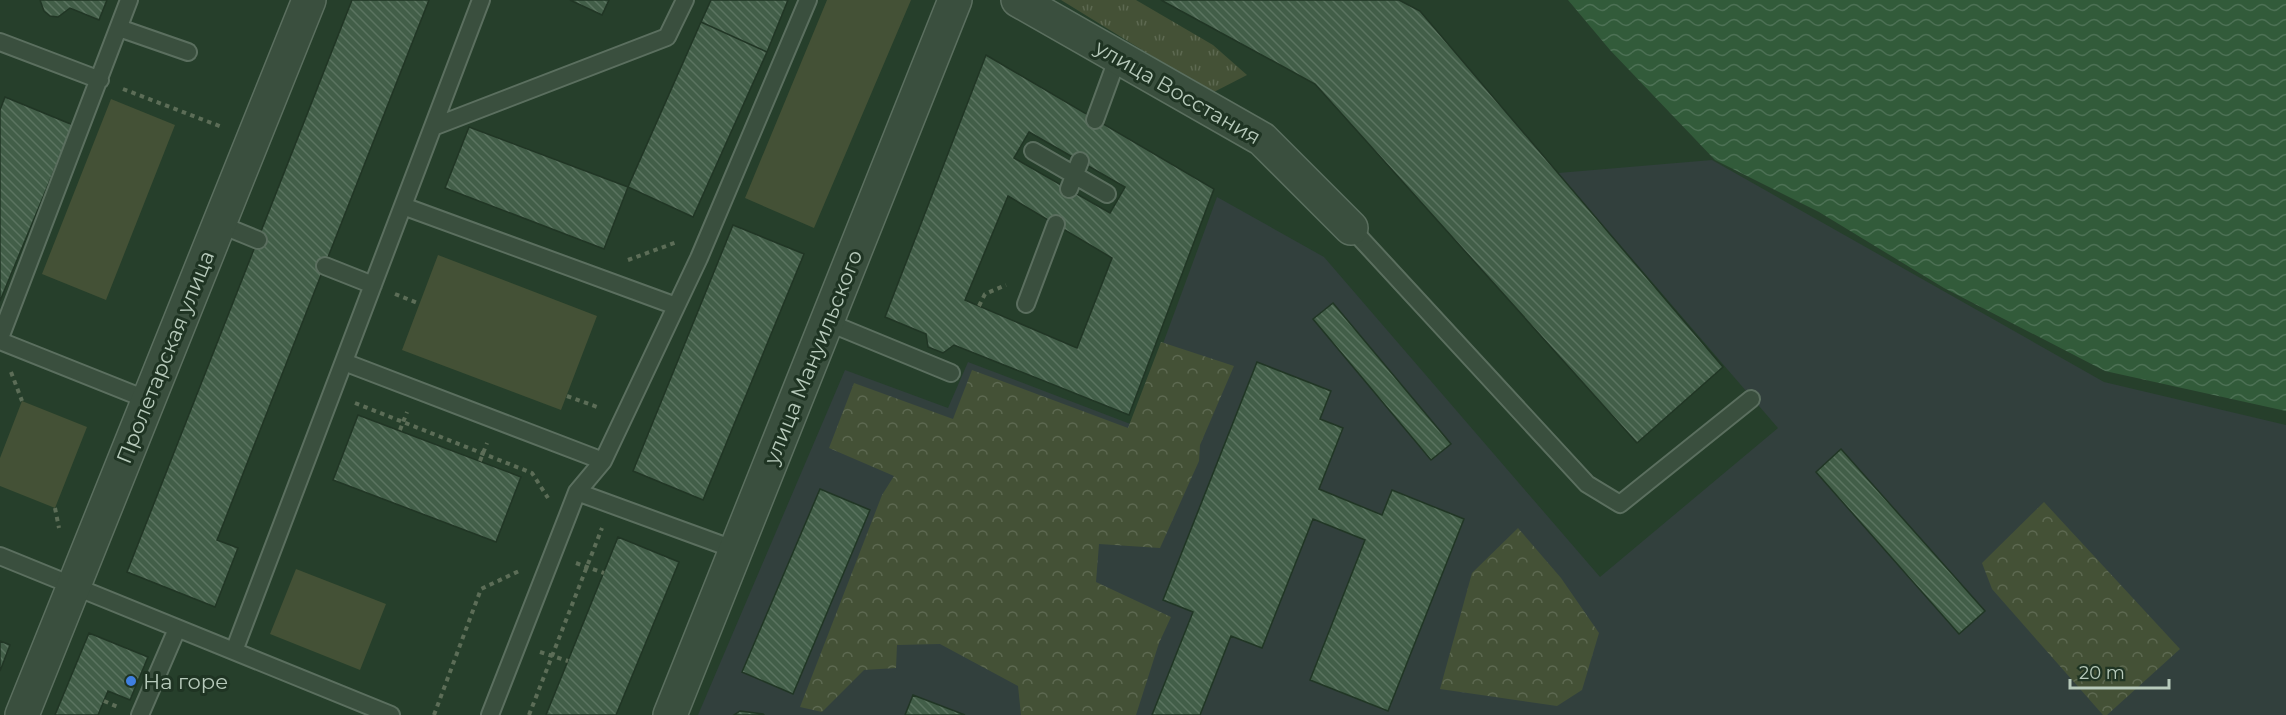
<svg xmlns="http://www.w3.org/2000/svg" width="2286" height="715" font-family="Montserrat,sans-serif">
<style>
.medical{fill:#32403d}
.grass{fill:url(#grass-tufts)}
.forest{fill:url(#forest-crowns)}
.park{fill:#445136}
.water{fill:url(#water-waves)}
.building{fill:url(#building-back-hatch);stroke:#213625;stroke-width:1.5;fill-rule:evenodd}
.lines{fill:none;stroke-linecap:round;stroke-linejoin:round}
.service-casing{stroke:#5b6f5f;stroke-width:20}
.minor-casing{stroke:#5b6f5f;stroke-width:36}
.tertiary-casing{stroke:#5b6f5f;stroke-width:36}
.path{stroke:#5c6d57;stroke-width:4;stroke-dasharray:4.5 4.5;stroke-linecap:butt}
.service{stroke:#3a4f3e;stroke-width:16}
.minor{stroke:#3a4f3e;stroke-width:33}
.tertiary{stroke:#3a4f3e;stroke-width:33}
.shop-dot{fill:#3f7fe0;stroke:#1f3423;stroke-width:2}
.labels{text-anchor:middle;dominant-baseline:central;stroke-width:6;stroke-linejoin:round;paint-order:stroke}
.street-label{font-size:21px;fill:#b7cabb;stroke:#1f3423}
.poi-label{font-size:21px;fill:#b7cabb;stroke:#1f3423;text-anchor:start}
</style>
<defs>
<pattern id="grass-tufts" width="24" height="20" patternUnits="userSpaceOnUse" patternTransform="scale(1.5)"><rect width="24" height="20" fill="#445136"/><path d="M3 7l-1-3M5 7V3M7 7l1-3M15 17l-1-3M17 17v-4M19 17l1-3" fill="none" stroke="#5d6951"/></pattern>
<pattern id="forest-crowns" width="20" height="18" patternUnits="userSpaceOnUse" patternTransform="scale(1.5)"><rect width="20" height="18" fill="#445136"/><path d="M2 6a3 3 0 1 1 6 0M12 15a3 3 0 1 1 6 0" fill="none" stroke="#5d6951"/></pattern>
<pattern id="water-waves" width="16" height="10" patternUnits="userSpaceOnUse" patternTransform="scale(1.5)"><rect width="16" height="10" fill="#325b3a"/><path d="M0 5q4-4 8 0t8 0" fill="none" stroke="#4d7155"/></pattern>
<pattern id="building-back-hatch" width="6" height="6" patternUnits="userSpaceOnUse" patternTransform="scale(1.5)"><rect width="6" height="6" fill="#425e48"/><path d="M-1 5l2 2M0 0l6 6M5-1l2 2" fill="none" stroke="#5b7460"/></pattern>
</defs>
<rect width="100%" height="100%" fill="#263f2b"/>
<path class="medical" d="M1712,160L2104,382L2286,425V715H698L845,370L948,408L968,362L1133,425L1217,197L1324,257L1600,577L1778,428L1558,173Z"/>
<path class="grass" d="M1061,0H1136L1213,45L1247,75L1212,93Z"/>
<path class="forest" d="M1161,342L1234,366L1200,445L1199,461L1160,548L1099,544L1096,582L1171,617L1159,643L1136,715H1021L1018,686L940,644L897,645L896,668L864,670L822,712L800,707L882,495L894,476L829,448L854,383L953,419L972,370L1128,428Z
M2044,502L2180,649L2107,715H2103L1992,589L1982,563Z
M1518,528L1561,578L1599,633L1582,690L1557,706L1440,689L1472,573Z"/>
<path class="park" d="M827,0H911L814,228L745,198Z
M111,99L175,125L106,300L42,274Z
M438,255L597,316L561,410L402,350Z
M22,401L87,427L55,508L0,486V458Z
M296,569L386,604L360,670L270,634Z"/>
<path class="water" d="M1568,0H2286V411L2105,371L1944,288L1819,212L1715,160L1610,50Z"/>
<path class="building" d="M40,0H107L99,20L70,8L58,17L50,16L44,11Z
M352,0H429L217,540L238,548L215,607L127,572Z
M570,0H609L602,15Z
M711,0H788L767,52L701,22Z
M1161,0H1399L1420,11L1723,367L1637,443L1315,84Z
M701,22L767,52L693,217L628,187Z
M986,55L1214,189L1129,415L954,345L943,353L928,347L926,334L885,317ZM1029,132L1125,187L1110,213L1014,158ZM1008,196L1112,258L1077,348L965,300Z
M5,97L73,125L0,301V110Z
M469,127L628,187L604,249L445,188Z
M733,225L804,254L703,500L633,471Z
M1333,303L1451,444L1431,460L1313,319Z
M1257,362L1331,391L1320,419L1343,428L1319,489L1382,515L1392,490L1464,519L1388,711L1310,680L1365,540L1313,519L1262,648L1231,636L1200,715H1152L1193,612L1163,600Z
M358,415L521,477L496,542L333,480Z
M1841,449L1985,611L1959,634L1816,472Z
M820,489L870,510L793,694L742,672Z
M618,537L679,562L616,715H546Z
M89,633L148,657L130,700L108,691L98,715H55Z
M0,641L10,645L0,671Z
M913,695L965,715H905Z
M740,711L763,714L764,715H734Z"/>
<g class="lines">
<defs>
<path id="service" d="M119,28L188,52
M0,42L100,80
M1095,120L1118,57
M433,127L667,37L685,0
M1033,151L1107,194
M1069,189L1080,161
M403,206L676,306
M219,224L258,240
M1351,228L1587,484L1620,504L1751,399
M325,266L373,285
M1026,304L1056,224
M827,322L951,373
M0,338L129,0
M0,341L148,400
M344,362L603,461
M577,492L736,550
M0,556L391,715
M234,651L481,0
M140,715L177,629
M490,715L577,492L603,461L699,258L808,0"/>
<path id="minor" d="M1018,0L1262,139L1351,228
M22,715L309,0"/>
<path id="tertiary" d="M670,715L955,0"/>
</defs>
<use href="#service" class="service-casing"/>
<use href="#minor" class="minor-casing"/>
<use href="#tertiary" class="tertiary-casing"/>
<path class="path" d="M123,89L222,127
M628,260L677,242
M395,294L420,304
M979,306L985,294L1006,285
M11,372L22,401
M567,396L600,408
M355,403L532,473L548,498
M400,430L407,412
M480,461L487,443
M55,508L59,528
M576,563L604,573
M540,652L568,661
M104,701L118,707
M434,715L481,589L519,571
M529,715L602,528"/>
<use href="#service" class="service"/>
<use href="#minor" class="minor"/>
<use href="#tertiary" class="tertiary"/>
</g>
<circle class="shop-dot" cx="131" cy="681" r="6"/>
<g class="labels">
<g class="street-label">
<text transform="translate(1178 92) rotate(30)">улица Восстания</text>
<text transform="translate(165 357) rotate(-68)">Пролетарская улица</text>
<text transform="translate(813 357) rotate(-68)">улица Мануильского</text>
</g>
<g class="poi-label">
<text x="143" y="681">На горе</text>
</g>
</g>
<path d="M2070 679v9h99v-9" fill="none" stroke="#b7cabb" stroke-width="3"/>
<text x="2079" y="679" font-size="18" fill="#b7cabb" stroke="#1f3423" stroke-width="4.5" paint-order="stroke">20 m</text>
</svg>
